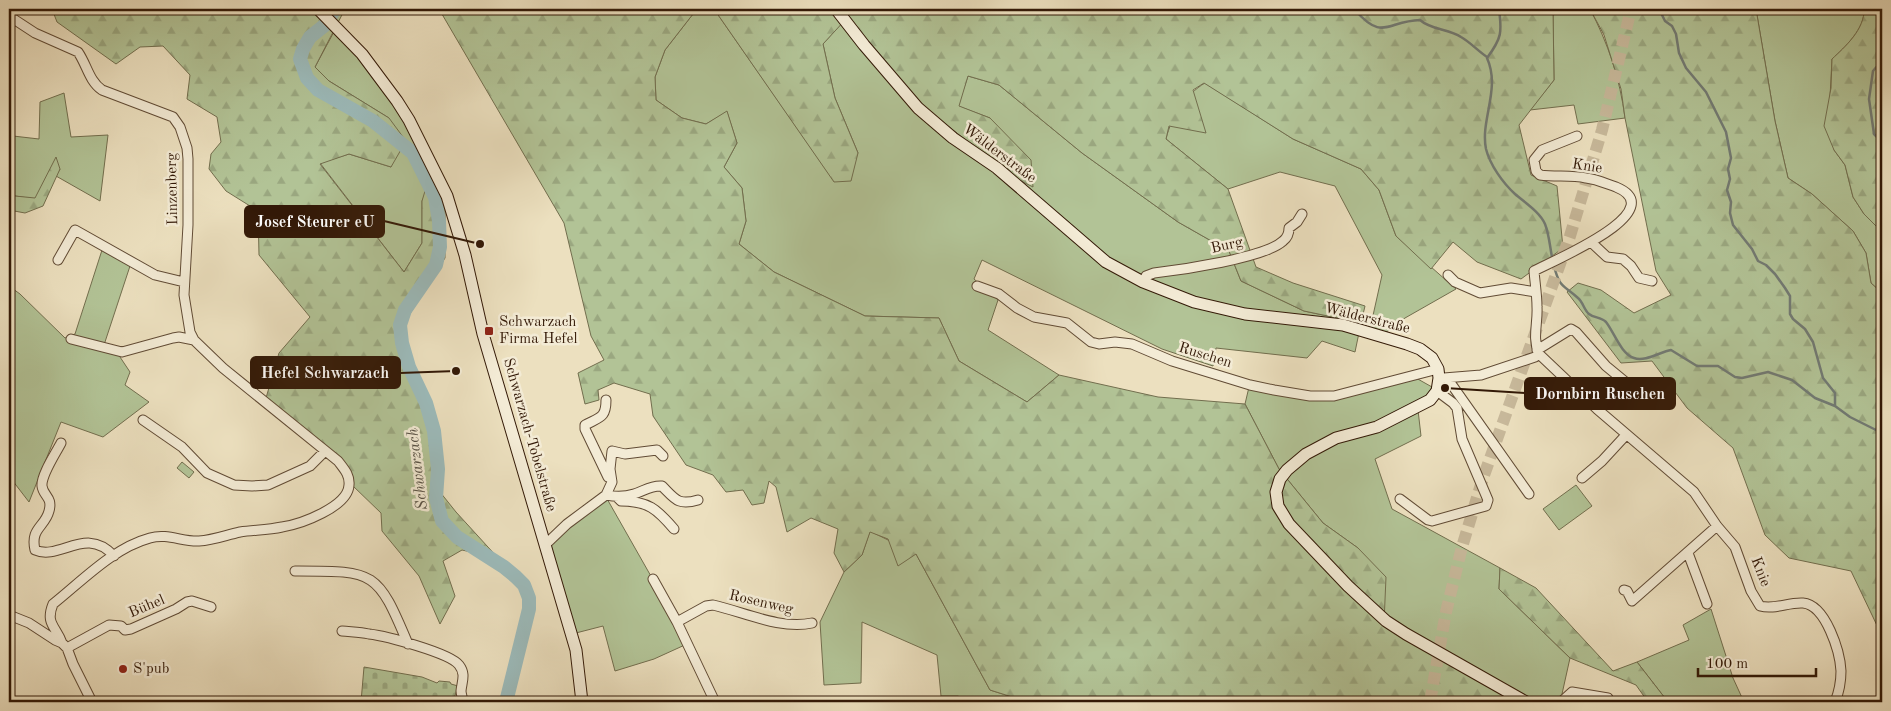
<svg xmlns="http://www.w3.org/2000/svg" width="1891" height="711" font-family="'Old Standard TT',serif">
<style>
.grass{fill:#b2c396;stroke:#726e4e}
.forest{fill:url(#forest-firs);stroke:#726e4e}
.cemetery{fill:url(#cemetery-stones);stroke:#726e4e}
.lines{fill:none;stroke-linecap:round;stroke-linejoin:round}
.stream{stroke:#727a73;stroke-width:2.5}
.river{stroke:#9cbbbb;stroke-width:14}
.primary-tunnel{stroke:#c7b89a;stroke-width:12;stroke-dasharray:12 6;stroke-linecap:butt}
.street-casing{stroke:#614b35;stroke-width:11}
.secondary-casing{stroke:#331907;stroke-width:13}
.street{stroke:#f3ebd5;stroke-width:9}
.secondary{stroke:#f3ebd5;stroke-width:11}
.poi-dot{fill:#8f2418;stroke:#f3ebd5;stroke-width:2}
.labels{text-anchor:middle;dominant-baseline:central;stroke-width:5;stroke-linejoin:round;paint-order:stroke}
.street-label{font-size:15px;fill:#331907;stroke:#f3ebd5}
.poi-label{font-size:15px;fill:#331907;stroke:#f3ebd5;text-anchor:start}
.water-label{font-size:16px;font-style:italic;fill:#585246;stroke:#f3ebd5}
.leader{fill:none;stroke:#331907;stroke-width:2}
.callout-dot{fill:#331907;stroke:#f3ebd5;stroke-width:2}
.callout{fill:#331907;stroke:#331907;stroke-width:2}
.callout-label{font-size:16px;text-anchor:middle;font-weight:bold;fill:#fff}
</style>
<defs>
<pattern id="forest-firs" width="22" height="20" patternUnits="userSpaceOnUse" patternTransform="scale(1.25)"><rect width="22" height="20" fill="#b2c396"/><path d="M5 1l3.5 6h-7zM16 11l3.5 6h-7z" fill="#9aa780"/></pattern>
<pattern id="cemetery-stones" width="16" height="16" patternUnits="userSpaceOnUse" patternTransform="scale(1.25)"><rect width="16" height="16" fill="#b2c396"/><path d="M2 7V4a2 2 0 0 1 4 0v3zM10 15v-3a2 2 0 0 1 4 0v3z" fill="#9aa780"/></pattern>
</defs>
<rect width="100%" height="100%" fill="#ece0bf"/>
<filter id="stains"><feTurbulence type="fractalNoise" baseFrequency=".004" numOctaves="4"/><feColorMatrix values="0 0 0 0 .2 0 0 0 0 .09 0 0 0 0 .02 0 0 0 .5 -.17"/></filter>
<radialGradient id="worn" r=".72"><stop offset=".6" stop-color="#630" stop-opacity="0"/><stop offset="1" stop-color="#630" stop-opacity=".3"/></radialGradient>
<path class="grass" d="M714,9L834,181L858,153L835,98L823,44L847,17L922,106L990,118L958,106L968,76L999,85L1082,153L1178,222L1229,251L1241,281L1304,311L1361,323L1355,352L1322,341L1307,358L1216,348L1213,366L1162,349L982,260L974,279L998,300L988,330L1059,375L1027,402L959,361L939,318L865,316L774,272L739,244L746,221L742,188L724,167L737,143L727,112L706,124L682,118L656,100L655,77L665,50L693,14Z
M1553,9H1590C1608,43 1620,79 1625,118L1578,124L1574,105L1530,110L1554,80Z
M1756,9H1864C1865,29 1845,47 1832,59L1830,97L1834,150L1845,165L1853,197L1864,214L1882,232V293L1871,283L1866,253L1853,231L1812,194L1788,178L1775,121Z
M336,28L386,85L436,174L422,201V243L404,272L320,163L349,154L391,167L389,118L329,81L315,67Z
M1205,83L1293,139L1361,169L1379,190L1396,236L1456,289L1405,318L1385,333L1370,329L1382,275L1335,186L1280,172L1228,189L1166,139C1171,117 1186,94 1205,83Z
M64,93L71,137L108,135L100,201L56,176L60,169L35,199L15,196L9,191L10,153L9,151V123H13V136L39,139L40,102Z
M103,247L131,263L103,348L118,354L130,372L125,385L149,402L103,437L61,422L29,502L9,476V286L20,294L65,338L75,334Z
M1416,378L1432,387L1418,410L1421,436L1375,459L1392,509L1500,568L1499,589L1570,658L1562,694L1603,702H1520L1384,623L1358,548L1323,523L1279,469L1245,404L1249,387L1309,399Z
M182,462L194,472L189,478L177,468Z
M1576,485L1592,506L1559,530L1543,509Z
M606,497L677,622L687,644L654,659L615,671L603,626L572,634L545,545Z
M870,531L916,554L990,690L1028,702H969L958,696H941L937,655L862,622L861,683L824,685L820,622L844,572L862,555Z
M1711,609L1733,678L1744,702H1668L1637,662L1689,640L1683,625Z"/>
<path class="forest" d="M52,9H345L315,67L329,81L389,118L406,141L391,167L349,154L320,164L404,272L422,243V201L425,191L436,174L445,203V258L406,320L405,344L428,401L441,451L440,492L456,512L498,558L462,550L443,561L455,596L440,624L419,576L382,531L381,513L353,486L348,468L266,398L279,353L310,317L259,255L258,211L226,191L209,169L211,154L221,142L217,117L187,99L190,75L163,46L140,47L116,64L57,22Z
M439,9H713L693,14L665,50L655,77L656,100L682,118L706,124L727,111L737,143L724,167L742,188L746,221L739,244L774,272L865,316L939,318L959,361L1027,402L1059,375L1158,397L1245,404L1279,469L1323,523L1358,548L1386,577L1384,623L1520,702H1028L990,690L916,554L898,566L888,539L870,532L862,555L844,572L834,553L838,529L811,518L787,532L776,487L769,481L764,503L752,505L743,490L726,492L713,475L686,465L653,416L650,394L614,383L598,390L599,400L585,404L578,373L604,360L591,336L564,223Z
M714,9H1553L1554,80L1519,125L1531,175L1557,186L1563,248L1521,279L1477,262L1453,242L1431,269L1396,236L1379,190L1361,169L1293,139L1204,83L1193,90L1206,133L1169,126L1166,139L1228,189L1256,267L1293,283L1365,306L1361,323L1304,311L1241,281L1229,251L1178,222L1082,153L999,85L968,76L959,106L990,118L1031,160L1033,187L1015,178L922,106L847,18L823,44L835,98L858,153L851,181L834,182Z
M1590,9H1756L1775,121L1788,178L1812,194L1853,231L1866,253L1871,283L1882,293V636L1851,571L1789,558L1765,535L1733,448L1687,408L1652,361L1621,363L1567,292L1578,283L1601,290L1634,313L1671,295L1656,271L1625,118L1621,89L1604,35Z
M1864,9H1882V232L1864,214L1853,197L1845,165L1834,150L1824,126L1831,88L1832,59C1845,47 1865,29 1864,9Z
M56,157L60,169L43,206L25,213L9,210V191L15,196L35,198Z
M1500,568L1536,588L1613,671L1637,662L1668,702H1648L1636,685L1570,658L1499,589Z"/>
<path class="cemetery" d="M364,667L422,677L437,683L439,681L450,682L451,684L458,686L453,702H361Z"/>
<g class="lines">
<path class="stream" d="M1351,9L1355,10C1383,42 1387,21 1420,20C1431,30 1449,29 1461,37C1470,42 1478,51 1487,57
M1499,9C1502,32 1502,38 1487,58C1501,89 1480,120 1486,149C1490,165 1503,183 1515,194C1524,202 1540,212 1545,224C1549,234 1550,247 1552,257
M1659,9L1665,21L1672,26L1676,34L1679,53L1686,68L1706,92L1726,132L1731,158L1728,169L1730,179L1727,190L1731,202L1730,213L1733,225L1752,249L1758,261L1766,265L1775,274L1785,288L1790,296V314L1793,319L1805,329L1813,342L1823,378L1835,393V406
M1882,42L1879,49V64L1873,71L1869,99L1874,134L1882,142
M1554,266C1560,289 1563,284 1578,298C1583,302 1584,310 1589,314C1594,318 1601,317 1606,322C1614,332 1621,354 1634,358C1645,362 1660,352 1671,350L1697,366H1718L1735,377L1742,378L1768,372L1792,380L1815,398L1835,406L1850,417L1882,433"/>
<path class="river" d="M335,9L325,25L310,37L303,49L300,59L307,78L318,90L373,121L413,153L435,197L439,221L440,247L436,265L405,310L400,325L402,343L409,367L426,403L434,431L438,469L436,498L442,521L457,537L504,567L516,577L524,585L529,598V609L506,702"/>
<path class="primary-tunnel" d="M1430,702L1446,612L1462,547L1483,478L1570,236L1602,130L1631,9"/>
<defs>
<path id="street" d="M9,16L35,33L78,52C87,65 89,81 102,90L173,117L180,127L187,148L188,159V225L184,295L190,332L194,340L223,368L338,461C344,469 350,475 349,485C348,507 301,524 282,527C268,530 254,530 240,532C226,535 214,540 199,541C183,542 167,533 150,538C113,548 82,581 53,604C45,624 56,626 62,643
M1577,136L1542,150L1534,160L1536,171L1540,175C1556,177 1571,175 1586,178C1596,179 1607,184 1616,187C1674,211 1550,262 1534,271C1535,283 1537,295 1537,307C1538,323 1532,338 1539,354L1597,409L1694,492L1717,526L1735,547L1751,591L1760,606C1775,610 1788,602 1803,603C1826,605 1840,652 1841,671C1841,682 1839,692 1835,702
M1592,243L1607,257L1623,259L1631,266L1639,278L1652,281
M58,260L75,230L155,275L184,282
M1448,275L1455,282L1480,293L1511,288L1536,292
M1143,282L1146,276L1154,273C1180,270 1265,258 1283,241C1287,238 1289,233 1289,228L1297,222L1302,214
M977,286L999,294L1017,308L1034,317L1067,323L1091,342L1099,344L1115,342L1132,344L1172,361L1250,385L1274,390L1310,396H1334L1438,369
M71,339L122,352L173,338L179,337L194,340
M1537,350L1571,329L1576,332L1606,366L1640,394
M1444,378L1481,375L1535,357L1539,354
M1447,378L1529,494
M606,400C606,418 600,417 585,425V429L608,477
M143,420L182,447L207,473L234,485L252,486L268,485L310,466L325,451
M61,443C56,453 41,475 42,486C43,496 53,497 49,511C45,527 30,528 35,550C60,561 86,525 114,556
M1582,478L1602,461L1626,435
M606,495C616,497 625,497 634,494C644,491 651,485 662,486C675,499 678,506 698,500
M618,498L621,501C648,501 657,509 674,529
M1400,499L1428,520L1432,521L1486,506L1488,500L1462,439L1457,408L1453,403L1437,391
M545,545L567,524L606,495L612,482L610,469L612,451L625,454L657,450L663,456
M1688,553L1707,604
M295,571C375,571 377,570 408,644
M653,579L677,622L715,702
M1624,590L1627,591L1632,601L1717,526
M9,615L29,623L55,640L62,643L67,648L73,664L92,702
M677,622L706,606L713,605C744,612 781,630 812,623
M342,631C351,632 360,632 369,634C386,636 450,653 459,665C466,674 462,681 461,691C461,694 463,699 463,702
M67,648L109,625L121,626L125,630L131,629L176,609L187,602L192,601L211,607
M1561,702L1572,692L1608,698"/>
<path id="secondary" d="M318,9L362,54L397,101L409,120L447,196L465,255L483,334L576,650L582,702
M836,9L864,45L918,108L953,138L997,168L1106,262L1143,282L1194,302L1245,314L1343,325L1407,344L1420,349L1432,358L1438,369L1439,378L1437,391L1430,400L1377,427L1336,438L1306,454L1287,470L1280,479L1276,492L1278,506L1289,524L1348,586L1386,621L1406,634L1526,702"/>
</defs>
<use href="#street" class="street-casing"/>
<use href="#secondary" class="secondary-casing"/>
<use href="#street" class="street"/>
<use href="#secondary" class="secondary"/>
</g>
<g class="poi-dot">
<rect x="484" y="326" width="10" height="10" rx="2.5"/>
<circle cx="123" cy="669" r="5"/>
</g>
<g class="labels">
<g class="street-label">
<text transform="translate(999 154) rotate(37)">Wälderstraße</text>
<text transform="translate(1587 167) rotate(9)">Knie</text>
<text transform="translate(173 189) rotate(-91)">Linzenberg</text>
<text transform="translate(1227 246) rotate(-13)">Burg</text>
<text transform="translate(1367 319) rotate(14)">Wälderstraße</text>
<text transform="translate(1205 356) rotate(17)">Ruschen</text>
<text transform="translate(529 435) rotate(74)">Schwarzach-Tobelstraße</text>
<text transform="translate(1760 572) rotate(69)">Knie</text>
<text transform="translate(761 603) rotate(13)">Rosenweg</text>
<text transform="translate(147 607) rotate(-23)">Bühel</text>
</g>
<g class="poi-label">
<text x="499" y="322">Schwarzach<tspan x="499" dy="17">Firma Hefel</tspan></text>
<text x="133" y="669">S'pub</text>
</g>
<g class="water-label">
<text transform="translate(418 469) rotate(-97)">Schwarzach</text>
</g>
</g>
<path class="leader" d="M480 244L384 221M456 371L400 373M1445 388L1525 393"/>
<g class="callout-dot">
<circle cx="480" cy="244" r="5"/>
<circle cx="456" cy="371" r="5"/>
<circle cx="1445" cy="388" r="5"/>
</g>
<g class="callout">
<rect x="245" y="206" width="139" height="31" rx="5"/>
<rect x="251" y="357" width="149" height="31" rx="5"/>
<rect x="1525" y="378" width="150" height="31" rx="5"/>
</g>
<g class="callout-label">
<text x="315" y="227">Josef Steurer eU</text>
<text x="325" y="378">Hefel Schwarzach</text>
<text x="1600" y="399">Dornbirn Ruschen</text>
</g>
<rect width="1891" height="711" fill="none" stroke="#ece0bf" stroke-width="30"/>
<rect x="10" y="10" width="1871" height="691" fill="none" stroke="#331907" stroke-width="2.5"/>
<rect x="15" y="15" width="1861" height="681" fill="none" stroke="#331907"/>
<path d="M1698 668v8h118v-8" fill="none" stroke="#331907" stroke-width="2.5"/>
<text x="1706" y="668" font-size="15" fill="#331907" stroke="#f3ebd5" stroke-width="4" paint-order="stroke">100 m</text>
<rect width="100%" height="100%" filter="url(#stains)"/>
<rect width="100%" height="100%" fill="url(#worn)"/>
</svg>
